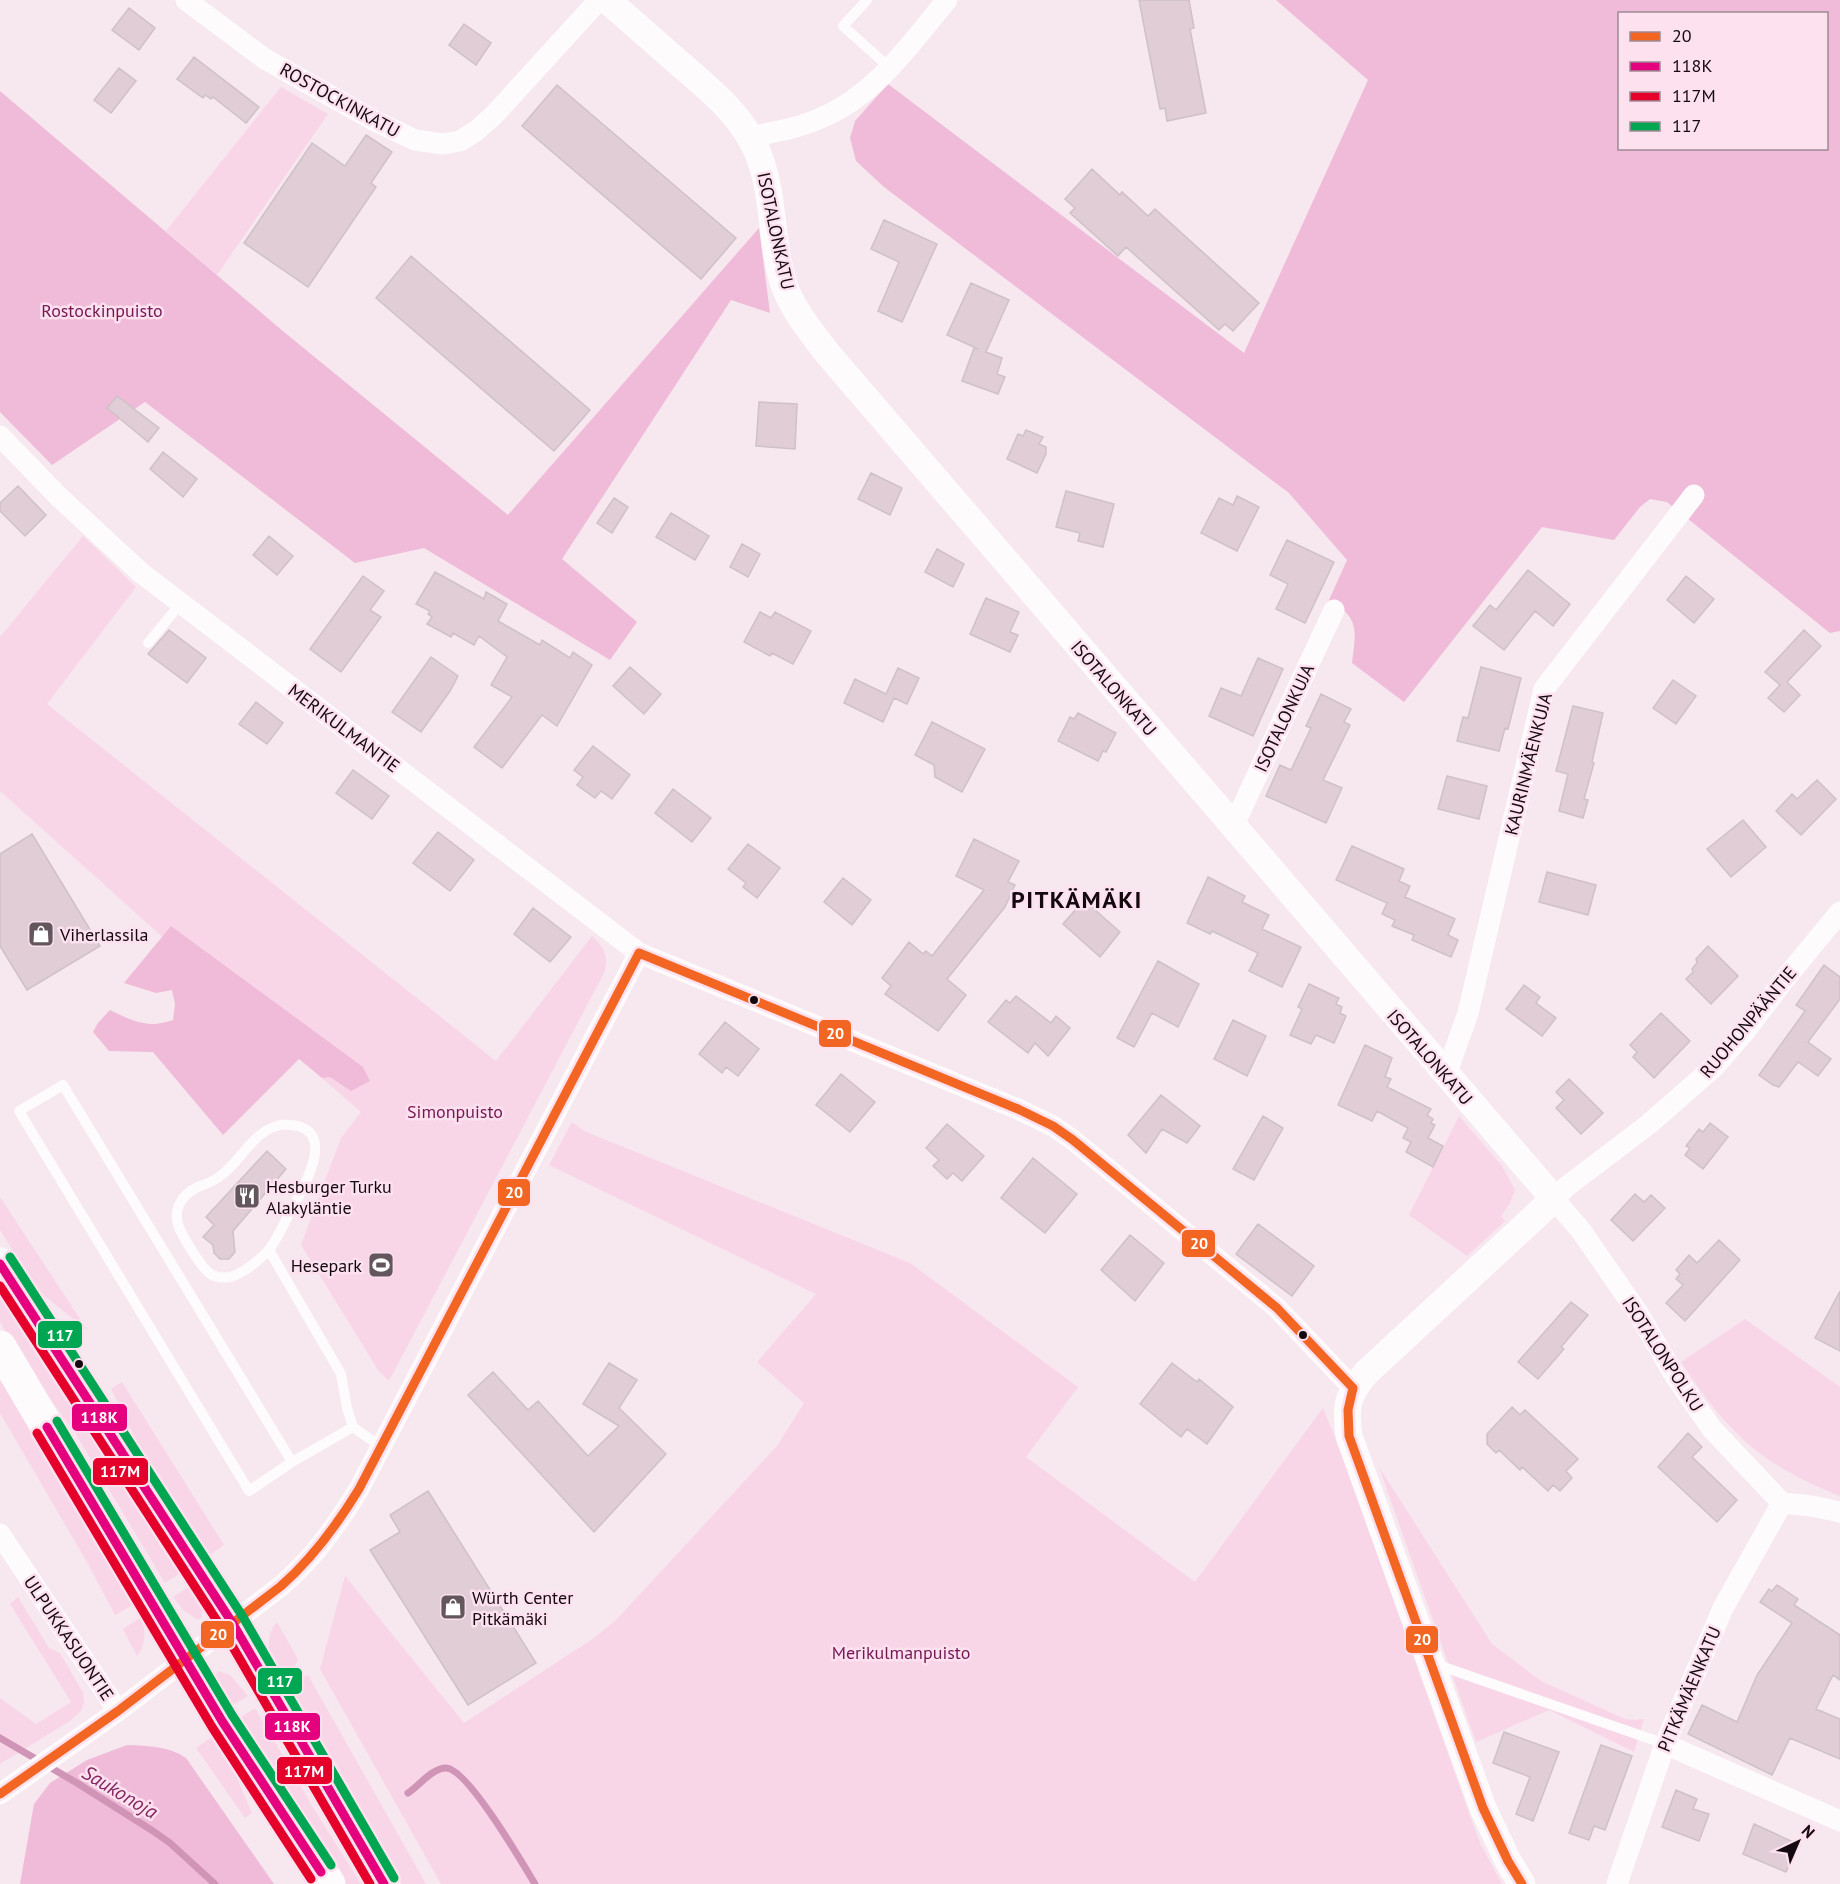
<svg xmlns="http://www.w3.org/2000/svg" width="1840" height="1884" font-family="'PT Sans',sans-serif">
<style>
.green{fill:#f8d6e8}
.forest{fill:#efbbd8;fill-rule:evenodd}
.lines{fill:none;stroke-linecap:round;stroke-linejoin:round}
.stream{stroke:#d094b6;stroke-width:7}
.building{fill:#e0cdd6;stroke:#cec1c8;stroke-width:1.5}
.service{stroke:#fefbfd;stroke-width:10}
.minor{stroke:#fefbfd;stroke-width:21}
.tertiary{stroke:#fefbfd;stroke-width:27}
.trunk{stroke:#fefbfd;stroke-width:33}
.bus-1-casing{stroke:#fde1ef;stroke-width:14}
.bus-2-casing{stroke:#fde1ef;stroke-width:14}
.bus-3-casing{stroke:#fde1ef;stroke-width:14}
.bus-4-casing{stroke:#fde1ef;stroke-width:14}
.bus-1{stroke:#f26522;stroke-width:9}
.bus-2{stroke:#e5007d;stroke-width:9}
.bus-3{stroke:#e4002b;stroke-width:9}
.bus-4{stroke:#00a651;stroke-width:9}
.bus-dot{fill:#13090f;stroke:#fde1ef;stroke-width:2}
.labels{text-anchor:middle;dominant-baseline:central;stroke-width:5;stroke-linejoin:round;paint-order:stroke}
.street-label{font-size:18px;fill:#13090f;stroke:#fde1ef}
.park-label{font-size:18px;fill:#751654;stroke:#fde1ef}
.poi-label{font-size:18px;fill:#13090f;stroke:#fde1ef;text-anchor:start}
.water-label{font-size:20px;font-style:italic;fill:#842762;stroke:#fde1ef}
.district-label{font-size:24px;font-weight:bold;letter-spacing:1.5px;fill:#13090f;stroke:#fde1ef}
.line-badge{stroke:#fde1ef;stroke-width:2}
.badge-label{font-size:16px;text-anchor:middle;font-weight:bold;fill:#fff}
</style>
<rect width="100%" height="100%" fill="#f7e7ef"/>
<path class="green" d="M281,87L328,114L217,275L166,231Z
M83,536L136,587L47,704L496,1061L592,936C604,947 609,957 604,973L389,1381L378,1370L301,1245L341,1138L361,1112L237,1004L0,791V637Z
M1459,1116L1502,1166L1515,1190L1510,1203L1501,1216L1505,1221L1467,1256L1409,1215Z
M572,1122L584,1131L910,1263L1078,1387L1026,1457L1195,1582L1323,1408L1341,1452L1470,1816L1481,1845L1502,1884H441L320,1669L345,1576L464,1723L594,1638L617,1619L777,1446L804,1403L757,1362L816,1294L549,1165Z
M0,1197L88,1331L37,1290L0,1230Z
M0,1288L184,1571L165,1583L75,1433L24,1363L0,1322Z
M1745,1319L1840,1387V1496C1820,1488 1800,1479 1782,1468C1738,1443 1708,1403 1681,1362Z
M0,1373L136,1603L115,1615L87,1562L0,1413Z
M122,1382L224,1545L205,1558L155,1478L111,1389Z
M1379,1467L1492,1644L1541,1681L1625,1719L1635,1720L1644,1719L1634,1752L1549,1710L1476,1742Z
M193,1584L201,1603L202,1618L198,1620L183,1610L173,1597Z
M18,1597L49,1648L60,1653L83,1693L84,1702L81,1711L70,1721L0,1764V1698L36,1724L71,1702L10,1604Z
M141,1617C146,1629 146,1646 137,1656L123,1629Z
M277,1622L298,1659C297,1667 286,1672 279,1676C271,1659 262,1639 277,1622Z
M218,1671L230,1675L248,1696L228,1708L215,1677Z
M308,1675L426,1884H399L285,1689Z
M255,1708L314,1809L361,1884H343L235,1721Z
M213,1736L224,1748L252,1813L245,1818L196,1748Z"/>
<path class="forest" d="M1276,0H1840V631L1830,633L1667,502L1650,499L1640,507L1614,540L1542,527L1404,702L1352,663C1356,630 1360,618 1329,600L1347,560L1289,493L884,187L856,161L850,138L855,121L888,84L1244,353L1368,80ZM1620,14H1826V148H1620Z
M0,91L284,332L508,515L759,228L770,313L731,300L562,559L637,622L610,660L424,548L355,563L145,402L52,465L0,412Z
M171,926L363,1067L370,1081L351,1091L330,1077L322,1078L299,1059L223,1135L153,1052L109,1051L93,1032L98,1023L110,1010C133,1021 147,1029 173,1020L175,1004L172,990L156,993L124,983Z
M127,1745C148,1746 169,1746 186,1758L274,1884H20L34,1804L50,1783L87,1760Z"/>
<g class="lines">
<path class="stream" d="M0,1738L77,1783L153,1831L170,1843L215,1884
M408,1793C419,1786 432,1768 446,1768C467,1768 523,1864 535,1884"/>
</g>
<path class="building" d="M1139,0H1189L1194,28L1190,29L1206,113L1167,121L1165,108L1160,109Z
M129,8L155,28L139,50L112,30Z
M464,24L491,43L476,65L449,45Z
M194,57L259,107L246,123L213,97L211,99L205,95L203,98L177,79Z
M119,68L136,81L111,113L94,100Z
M557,85L736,238L701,279L522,126Z
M366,135L392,152L371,183L376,187L308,287L244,243L312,143L345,166Z
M1092,169L1120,195L1122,192L1148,216L1155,209L1259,303L1233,331L1225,324L1219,330L1126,247L1118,256L1070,213L1075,208L1065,199Z
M884,220L937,244L902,322L878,311L899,262L871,249Z
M411,256L590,410L554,451L376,298Z
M971,283L1009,300L986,352L1002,358L997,374L1005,377L998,394L962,381L974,348L978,349L947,335Z
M117,396L159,428L148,442L107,408Z
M759,402L797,404L795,449L756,446Z
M1026,430L1043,437L1039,444L1046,447V454L1037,473L1007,459L1018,434L1023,436Z
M163,452L197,479L183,497L150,469Z
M871,473L902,488L890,515L858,499Z
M18,486L46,515L25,536L0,511V503Z
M1066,491L1114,504L1103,547L1078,541L1080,533L1056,527Z
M1237,496L1259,507L1237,551L1201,533L1219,498L1233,505Z
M614,498L628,507L612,533L597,523Z
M671,513L709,536L695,560L656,537Z
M269,536L293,556L277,575L253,555Z
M1287,540L1334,562L1305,623L1276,609L1288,584L1270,575Z
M742,544L760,554L748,577L730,567Z
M937,549L964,564L953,587L925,572Z
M1528,570L1570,604L1553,626L1535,611L1504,650L1473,626L1490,605L1496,610Z
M435,572L484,599L486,592L507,604L498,621L540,645L542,640L570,658L573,652L592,665L557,726L542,715L502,768L474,747L512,697L491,685L507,657L479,636L474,645L453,633L451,637L427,624L432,617L428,614L430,611L416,604Z
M363,576L384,591L370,610L381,617L341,672L310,649Z
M1686,576L1714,599L1694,623L1667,600Z
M986,598L1019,612L1010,632L1018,635L1010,652L970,634Z
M760,612L771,618L775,612L811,631L793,664L772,653L770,656L744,642Z
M169,630L206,658L187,683L148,654Z
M1804,630L1821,646L1787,682L1800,695L1784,712L1768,698L1780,685L1765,672Z
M431,657L458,676L450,691L421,732L392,712Z
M1258,658L1283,669L1253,736L1209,716L1221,688L1241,696Z
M630,667L661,694L644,714L613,686Z
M1481,667L1521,678L1508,729L1505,728L1499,751L1457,741L1463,717L1468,718Z
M898,668L919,678L907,704L894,698L883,722L844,703L855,679L886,694Z
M1673,680L1696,696L1676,724L1653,708Z
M1321,694L1351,709L1344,722L1350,725L1323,780L1342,788L1326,823L1266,796L1280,765L1291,770L1311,728L1306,726Z
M256,702L283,723L267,744L239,724Z
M1573,706L1603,713L1592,762L1594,763L1584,799L1588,800L1583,818L1559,811L1568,774L1556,771Z
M1078,713L1116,733L1106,752L1103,751L1098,761L1058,741L1070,717L1074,719Z
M932,722L985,749L962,792L935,777L934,765L915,755Z
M593,746L630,775L612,799L601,791L595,798L577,785L583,777L574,770Z
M353,770L389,796L372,819L336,793Z
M1447,776L1487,786L1479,819L1438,809Z
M1817,780L1836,799L1801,835L1776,811L1792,794L1797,799Z
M673,789L711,818L692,842L655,813Z
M1743,820L1766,847L1731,877L1707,849Z
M438,832L474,860L450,891L413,863Z
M32,834L100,946L27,990L0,946V854Z
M974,839L1019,861L1008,882L1015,885L1005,907L947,979L966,995L938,1031L885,994L891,986L882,978L909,942L923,954L926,951L932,956L984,890L956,876Z
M748,844L780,868L757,898L743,887L746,883L728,869Z
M1352,846L1404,869L1399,881L1410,886L1405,897L1455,919L1448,935L1458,940L1451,957L1412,940L1414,935L1392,926L1395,920L1382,914L1387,903L1336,880Z
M1547,872L1596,885L1588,915L1539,902Z
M1208,877L1245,896L1242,902L1269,915L1262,929L1301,947L1282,987L1249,971L1258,953L1212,931L1210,934L1187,923Z
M843,878L871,900L852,925L824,902Z
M1084,900L1120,932L1100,957L1063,924Z
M533,908L571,937L550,962L514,934Z
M1708,946L1738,976L1711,1004L1686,979L1693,972L1692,969L1697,963L1696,959Z
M1158,961L1199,984L1178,1027L1152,1013L1134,1047L1117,1038Z
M1824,965L1840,977V999L1808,1042L1831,1059L1818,1076L1798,1062L1779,1087L1773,1085L1759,1075L1805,1011L1796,1005Z
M1309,984L1339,998L1336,1004L1342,1007L1340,1013L1346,1016L1334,1043L1316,1035L1311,1044L1290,1035L1302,1009L1298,1007Z
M1524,985L1540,997L1536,1003L1556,1018L1542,1036L1506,1009Z
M1016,996L1051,1023L1056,1016L1070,1028L1048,1056L1035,1043L1028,1053L988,1022L1006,1000L1010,1003Z
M1661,1013L1690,1041L1654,1078L1633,1057L1637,1052L1630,1045Z
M1233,1020L1266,1036L1247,1076L1214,1059Z
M725,1022L759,1049L738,1076L726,1067L722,1073L699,1054Z
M1365,1045L1392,1058L1385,1077L1391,1079L1387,1087L1431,1109L1427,1115L1433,1119L1431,1123L1435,1125L1428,1138L1443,1146L1433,1167L1406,1152L1411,1142L1403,1138L1408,1128L1377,1111L1372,1121L1338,1105Z
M841,1074L875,1102L850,1132L816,1105Z
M1569,1079L1603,1113L1581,1134L1556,1108L1564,1100L1556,1092Z
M1161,1095L1200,1126L1187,1143L1162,1129L1146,1153L1128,1135Z
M1263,1116L1283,1128L1254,1180L1233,1169Z
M1710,1123L1728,1137L1703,1169L1685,1155L1690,1148L1686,1146L1699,1129L1703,1132Z
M947,1124L984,1156L962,1181L953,1173L947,1179L933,1166L939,1160L926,1148Z
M267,1151L286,1169L233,1231L235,1252L229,1259H220L214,1253L213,1245L203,1237L214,1225L206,1217Z
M1033,1158L1077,1194L1045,1233L1001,1198Z
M1635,1194L1644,1202L1651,1195L1665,1208L1633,1241L1611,1220Z
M1258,1224L1314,1266L1292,1296L1236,1254Z
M1130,1235L1164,1263L1135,1301L1101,1270Z
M1719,1240L1740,1260L1685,1321L1666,1303L1683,1285L1676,1279L1680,1274L1676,1270L1689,1255L1697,1263Z
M1840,1291V1351L1815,1338Z
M1571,1302L1588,1315L1561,1347L1564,1349L1538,1379L1518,1362Z
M609,1363L637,1380L619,1408L666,1454L594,1532L468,1395L493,1372L528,1410L538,1401L588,1456L619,1426L583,1404Z
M1172,1363L1197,1382L1199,1379L1233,1407L1207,1444L1187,1429L1181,1437L1140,1404Z
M1512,1407L1520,1415L1525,1410L1578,1459L1566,1471L1572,1478L1560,1491L1553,1485L1548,1491L1522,1467L1520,1470L1499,1450L1496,1453L1487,1444V1434Z
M1688,1433L1702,1447L1692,1457L1737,1500L1717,1522L1658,1467Z
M428,1491L536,1663L468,1705L370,1550L400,1532L390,1515Z
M1777,1585L1798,1599L1794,1605L1840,1635V1680L1833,1675L1816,1709L1840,1719V1759L1790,1738L1772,1775L1688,1734L1702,1705L1737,1722L1757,1675L1792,1623L1760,1602L1769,1589L1772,1591Z
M1504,1732L1559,1752L1533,1821L1516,1814L1530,1777L1493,1763Z
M1601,1745L1632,1756L1605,1830L1594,1826L1589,1840L1569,1833Z
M1676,1790L1697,1799L1693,1809L1709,1814L1699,1841L1662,1827Z
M1754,1824L1800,1845L1786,1872L1743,1854Z"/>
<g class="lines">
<path class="service" d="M867,0L843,26L890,68
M148,643L181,603
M280,1125C345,1121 303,1189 288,1216C282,1228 276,1242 267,1252C257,1262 244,1273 230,1277C224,1278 218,1278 212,1275C201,1268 184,1239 179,1227C176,1220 176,1212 179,1205C190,1184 204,1188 219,1177C242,1161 251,1132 280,1125Z
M269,1250L341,1374L347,1408L353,1427L381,1447
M292,1462L63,1085L19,1111L249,1491L292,1462L353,1427
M1435,1664L1665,1744"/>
<path class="minor" d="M186,0L265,59L375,121L415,140L443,144L460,141L476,131L494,115L599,0
M750,137C774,132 799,128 821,118C876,95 910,44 947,0
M0,436L58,496L140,572L639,953L1018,1109L1053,1126L1073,1140L1277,1308L1353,1388
M1233,827L1334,610
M1446,1075L1468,1013L1544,689L1694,495
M1782,1503L1712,1429L1675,1376L1638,1313L1582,1232L1554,1199L1566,1187L1649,1124L1714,1067L1747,1029L1784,980L1840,912
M1782,1503L1812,1506L1840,1512
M0,1534L118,1711
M1665,1744L1840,1821
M0,1794L118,1711L281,1586C313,1559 337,1525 359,1489L639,953
M1617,1884L1665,1744L1723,1608L1782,1503"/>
<path class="tertiary" d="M607,0C631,21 655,42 679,63C709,89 741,114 757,151C775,193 770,242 784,285C793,310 811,332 828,354L1554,1199L1366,1373C1347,1395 1345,1407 1349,1436L1483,1808L1508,1861L1522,1884"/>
<path class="trunk" d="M0,1264L233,1624L384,1884
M0,1347L185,1660L329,1884"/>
<defs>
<path id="bus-1" d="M639,953L1018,1109L1053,1126L1073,1140L1277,1308L1353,1388
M1353,1388L1348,1410L1349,1436L1483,1808L1508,1861L1522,1884
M0,1794L118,1711L281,1586C313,1558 337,1525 359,1489L639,953"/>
<path id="bus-2" d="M0,1264L233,1624L384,1884
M47,1427L222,1721L321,1872"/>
<path id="bus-3" d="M0,1286L223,1630L370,1884
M37,1433L212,1727L311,1879"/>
<path id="bus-4" d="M10,1257L243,1617L394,1878
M57,1421L232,1715L331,1865"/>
</defs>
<use href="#bus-1" class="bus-1-casing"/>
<use href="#bus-2" class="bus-2-casing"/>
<use href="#bus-3" class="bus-3-casing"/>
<use href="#bus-4" class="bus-4-casing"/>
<use href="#bus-1" class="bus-1"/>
<use href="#bus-2" class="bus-2"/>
<use href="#bus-3" class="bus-3"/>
<use href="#bus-4" class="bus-4"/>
</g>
<defs>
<symbol id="shop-square" viewBox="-11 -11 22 22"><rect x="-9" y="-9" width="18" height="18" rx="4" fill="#63575d" stroke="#fde1ef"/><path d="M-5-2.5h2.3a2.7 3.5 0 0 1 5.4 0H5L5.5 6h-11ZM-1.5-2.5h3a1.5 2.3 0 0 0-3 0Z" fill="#fff"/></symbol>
<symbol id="restaurant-square" viewBox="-11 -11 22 22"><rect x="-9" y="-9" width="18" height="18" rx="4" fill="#63575d" stroke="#fde1ef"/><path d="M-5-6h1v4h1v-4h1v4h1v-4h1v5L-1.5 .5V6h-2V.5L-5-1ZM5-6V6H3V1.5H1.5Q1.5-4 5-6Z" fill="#fff"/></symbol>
<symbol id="stadium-square" viewBox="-11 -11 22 22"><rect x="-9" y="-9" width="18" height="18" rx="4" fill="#63575d" stroke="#fde1ef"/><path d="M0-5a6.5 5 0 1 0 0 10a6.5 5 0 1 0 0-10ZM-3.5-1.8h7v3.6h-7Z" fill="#fff"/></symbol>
</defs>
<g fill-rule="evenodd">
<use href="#shop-square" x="26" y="919" width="30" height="30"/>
<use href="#restaurant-square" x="232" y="1181" width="30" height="30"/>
<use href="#stadium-square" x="366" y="1250" width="30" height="30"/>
<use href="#shop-square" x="438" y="1592" width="30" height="30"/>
</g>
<g class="bus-dot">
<circle cx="754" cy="1000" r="5"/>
<circle cx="1303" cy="1335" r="5"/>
<circle cx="79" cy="1364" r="5"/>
</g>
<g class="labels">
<g class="street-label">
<text transform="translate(340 100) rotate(29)">ROSTOCKINKATU</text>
<text transform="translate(776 231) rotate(78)">ISOTALONKATU</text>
<text transform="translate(1114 688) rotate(49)">ISOTALONKATU</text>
<text transform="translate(1284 718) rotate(-65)">ISOTALONKUJA</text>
<text transform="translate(344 728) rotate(37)">MERIKULMANTIE</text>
<text transform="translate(1528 764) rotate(-76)">KAURINMÄENKUJA</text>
<text transform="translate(1748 1022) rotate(-50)">RUOHONPÄÄNTIE</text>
<text transform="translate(1430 1057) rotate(49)">ISOTALONKATU</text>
<text transform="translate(1663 1354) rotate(57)">ISOTALONPOLKU</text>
<text transform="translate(69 1638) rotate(56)">ULPUKKASUONTIE</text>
<text transform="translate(1689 1689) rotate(-67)">PITKÄMÄENKATU</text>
</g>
<g class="park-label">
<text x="102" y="310">Rostockinpuisto</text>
<text x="455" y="1111">Simonpuisto</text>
<text x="901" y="1652">Merikulmanpuisto</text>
</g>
<g class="poi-label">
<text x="60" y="934">Viherlassila</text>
<text x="266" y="1186">Hesburger Turku<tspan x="266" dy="21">Alakyläntie</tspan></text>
<text x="362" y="1265" text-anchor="end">Hesepark</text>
<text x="472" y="1597">Würth Center<tspan x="472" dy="21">Pitkämäki</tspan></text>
</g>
<g class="water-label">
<text transform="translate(120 1792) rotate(31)">Saukonoja</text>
</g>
<g class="district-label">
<text x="1077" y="899">PITKÄMÄKI</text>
</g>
</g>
<g class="line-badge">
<rect x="818" y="1019" width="34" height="29" rx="6" fill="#f26522"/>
<rect x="497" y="1178" width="34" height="29" rx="6" fill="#f26522"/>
<rect x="1181" y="1229" width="35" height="29" rx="6" fill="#f26522"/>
<rect x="37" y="1320" width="46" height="29" rx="6" fill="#00a651"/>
<rect x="71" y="1403" width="57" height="29" rx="6" fill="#e5007d"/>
<rect x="92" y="1457" width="57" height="29" rx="6" fill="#e4002b"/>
<rect x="200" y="1620" width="35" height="29" rx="6" fill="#f26522"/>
<rect x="1405" y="1625" width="34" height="29" rx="6" fill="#f26522"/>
<rect x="257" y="1667" width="46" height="28" rx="6" fill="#00a651"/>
<rect x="264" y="1712" width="57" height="29" rx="6" fill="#e5007d"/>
<rect x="276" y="1756" width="57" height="29" rx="6" fill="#e4002b"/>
</g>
<g class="badge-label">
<text x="835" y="1039">20</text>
<text x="514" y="1198">20</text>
<text x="1199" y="1249">20</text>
<text x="60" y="1341">117</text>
<text x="99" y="1423">118K</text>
<text x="120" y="1477">117M</text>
<text x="218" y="1640">20</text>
<text x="1422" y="1645">20</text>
<text x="280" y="1687">117</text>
<text x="292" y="1732">118K</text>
<text x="304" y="1777">117M</text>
</g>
<rect x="1618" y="12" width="210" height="138" fill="#fde1ef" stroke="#9f8b95" stroke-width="1.5"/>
<rect x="1630" y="32" width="30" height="9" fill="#f26522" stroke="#9f8b95" stroke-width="1.5"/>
<text x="1672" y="42" font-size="18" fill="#13090f">20</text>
<rect x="1630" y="62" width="30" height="9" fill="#e5007d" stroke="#9f8b95" stroke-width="1.5"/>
<text x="1672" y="72" font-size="18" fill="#13090f">118K</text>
<rect x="1630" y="92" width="30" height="9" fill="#e4002b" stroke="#9f8b95" stroke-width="1.5"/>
<text x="1672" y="102" font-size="18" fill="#13090f">117M</text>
<rect x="1630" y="122" width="30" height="9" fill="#00a651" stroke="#9f8b95" stroke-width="1.5"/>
<text x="1672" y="132" font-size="18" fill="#13090f">117</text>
<g transform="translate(1798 1842) rotate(44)" stroke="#fde1ef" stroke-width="4.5" paint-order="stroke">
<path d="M0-4.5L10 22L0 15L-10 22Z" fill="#13090f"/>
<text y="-9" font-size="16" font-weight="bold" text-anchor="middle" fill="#13090f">N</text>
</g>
</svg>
